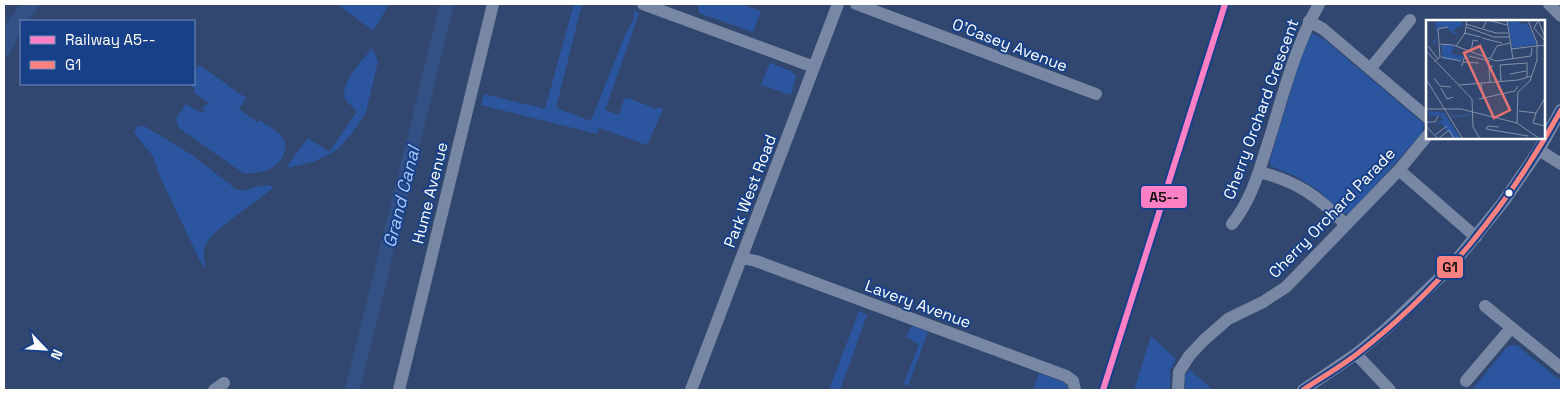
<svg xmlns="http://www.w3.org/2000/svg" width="1565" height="394" font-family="'Space Grotesk',sans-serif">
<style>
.green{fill:#2b569f}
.water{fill:#345186}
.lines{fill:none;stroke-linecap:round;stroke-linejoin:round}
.river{stroke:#345186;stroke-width:16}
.minor{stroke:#7888a4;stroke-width:12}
.bus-1-casing{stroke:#184088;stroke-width:9}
.bus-1{stroke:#ff8280;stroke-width:5}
.rail-1-casing{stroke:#184088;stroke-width:10}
.rail-1{stroke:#ff80c5;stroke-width:6}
.bus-dot{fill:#fff;stroke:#184088;stroke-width:2}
.labels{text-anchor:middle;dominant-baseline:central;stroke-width:4;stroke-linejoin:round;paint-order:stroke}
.street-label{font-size:16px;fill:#fff;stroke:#184088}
.water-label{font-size:18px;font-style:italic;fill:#aac7f5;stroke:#184088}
.inset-river{fill:none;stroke:#345186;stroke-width:2.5}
.inset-road{fill:none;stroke:#8391a9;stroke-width:1}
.view{fill:#e47373;fill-opacity:0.15;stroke:#e47373;stroke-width:2.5}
.inset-edge{fill:none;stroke:#fff;stroke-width:2.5}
.line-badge{stroke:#184088;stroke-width:2}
.pale-badge-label{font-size:14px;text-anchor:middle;font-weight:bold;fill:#111}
</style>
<rect width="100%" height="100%" fill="#31476f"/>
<path class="green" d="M337,4H389L377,25L372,30Z
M574,4H582L556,108L591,121L626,33L635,17L633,14L634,11L639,14L605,110L619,115L624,99L628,98L656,109L657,107L663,109L647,145L599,128L597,134L481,105L484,94L545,109Z
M698,4H740L761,11L753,32L699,13Z
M1314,34L1326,41L1424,124L1422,133L1358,205L1348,214L1343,213L1318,190L1295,176L1271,166L1270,160L1300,61L1311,35Z
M372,48L378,61L366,112L352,133L339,148L332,153L313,162L286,168L308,138L329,152L357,112C354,108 349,104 346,100C337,87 364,59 372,48Z
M770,63L791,71L796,76L791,95L761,85Z
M199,65L246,98L239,109L257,122L259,120L278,132L285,142C285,146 285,151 284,154C277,171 258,174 243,173L179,128L176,119L186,104L200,112H204L203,107L209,103L193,92L195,90L189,84H194V72Z
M144,126L192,155L237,190C249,193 261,181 274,187C259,201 209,231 204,248C203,253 205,261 205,267L202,265L161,179L153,156L134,133L137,127Z
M859,311L867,315L840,390H829Z
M913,326L928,332L908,386L904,383L919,345L907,337L909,330Z
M1151,336L1176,359L1170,370V390H1134Z
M1511,345L1518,346L1561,381V390H1472L1506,348Z
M1190,370L1213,390H1185V375Z
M1039,373L1065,383L1069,390H1033Z"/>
<path class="water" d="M440,4H454L360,390H345Z"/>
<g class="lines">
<path class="river" d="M4,48L14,26L31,4"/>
<path class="minor" d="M643,4L814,67
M856,4L1096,94
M1549,4L1561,16
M1309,21L1323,29L1428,118
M1370,69L1410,20
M1539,150L1561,164
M1399,170L1476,237
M1259,172C1297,181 1319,197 1346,225
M1232,224C1253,198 1260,167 1270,137C1284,91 1296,45 1319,4
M742,258L756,261L1066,376L1073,381L1075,390
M1485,306L1561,368
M1356,354L1390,390
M1466,381L1511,328
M214,390L224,383
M399,390L493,4
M691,390L838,4
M1178,390L1179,372L1189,356L1204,340L1228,319L1263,302L1286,287L1399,170L1428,135
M1303,390L1356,354L1386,329L1450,268L1504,201L1539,150L1561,110"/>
<defs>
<path id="bus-1" d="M1303,390C1321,378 1340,367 1357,354C1441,289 1510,203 1561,110"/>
</defs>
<use href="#bus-1" class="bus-1-casing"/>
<use href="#bus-1" class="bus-1"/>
<defs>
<path id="rail-1" d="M1103,390L1225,4"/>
</defs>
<use href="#rail-1" class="rail-1-casing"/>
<use href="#rail-1" class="rail-1"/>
</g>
<circle class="bus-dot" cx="1509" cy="193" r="4.5"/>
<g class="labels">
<g class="street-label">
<text transform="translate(1010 45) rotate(21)">O'Casey Avenue</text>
<text transform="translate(1261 109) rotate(-70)">Cherry Orchard Crescent</text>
<text transform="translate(750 191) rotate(-69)">Park West Road</text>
<text transform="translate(430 193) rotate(-76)">Hume Avenue</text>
<text transform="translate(1332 213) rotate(-46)">Cherry Orchard Parade</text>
<text transform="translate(918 304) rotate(20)">Lavery Avenue</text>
</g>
<g class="water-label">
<text transform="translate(401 197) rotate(-76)">Grand Canal</text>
</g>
</g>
<g transform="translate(1426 20)">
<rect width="119" height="119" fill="#31476f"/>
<path d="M35,0L37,5L26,11L29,12L33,14L32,15L24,12L21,7L12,9L10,23H6L11,16L9,0ZM85,0L102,5L111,24L87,28L81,1ZM15,24L29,26L25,34L37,36L36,40L17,39ZM3,91L18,93L35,119H28L15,103L9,105L16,100L15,96L3,95Z" fill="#2b569f"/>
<path class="inset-river" d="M24,93L29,97L47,94"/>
<path class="inset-road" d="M81,0L87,39M112,0L119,17M112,1L108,8L119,21M40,4L70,13H82M40,7L68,17H83M57,8L61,0L81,5M38,13L55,17M56,18L76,23M13,23L12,9L22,7M14,24L27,25L70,41L105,36L106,28M2,26L12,39M30,26L39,13L41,0M85,29L119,25M0,31L46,79L47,107L54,119M45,32L47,20L52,21M43,36L64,41M15,37L35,41M64,39L71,26L84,23M8,42L14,37L13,23M37,42L53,43M36,46L40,31M84,54L100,51M8,58L14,66L25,67M0,59L37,119M75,61L74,45L101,43V57M64,62L63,47L67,46M55,63L57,78M33,65L92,60L106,56M15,68L21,79L27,77M53,79L89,71L92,66M0,89H35L91,103L114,119M93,91L110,93M110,93L107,103L119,106M110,93L119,78M0,102H9L12,96M91,103L92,72L104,61L111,40V23L102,0M0,106L12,119M73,107L62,106L60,109L102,116M9,115L21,106M13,118L23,110L28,119"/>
<path class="view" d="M54,26L84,90L68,98L38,33Z"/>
<rect width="119" height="119" class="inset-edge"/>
</g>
<g class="line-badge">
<rect x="1140" y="185" width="48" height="24" rx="5" fill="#ff80c5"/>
<rect x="1436" y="255" width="28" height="24" rx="5" fill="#ff8280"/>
</g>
<g class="pale-badge-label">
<text x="1164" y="202">A5--</text>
<text x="1450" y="272">G1</text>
</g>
<rect width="1565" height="394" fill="none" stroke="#ffffff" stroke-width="10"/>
<rect x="20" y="20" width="175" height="65" fill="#184088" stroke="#748cb8"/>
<rect x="30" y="36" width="25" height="8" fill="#ff80c5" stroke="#748cb8"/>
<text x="65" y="45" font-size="15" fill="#ffffff">Railway A5--</text>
<rect x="30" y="61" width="25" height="8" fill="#ff8280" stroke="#748cb8"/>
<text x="65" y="70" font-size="15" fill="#ffffff">G1</text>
<g transform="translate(45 349) rotate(115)" stroke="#184088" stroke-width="4" paint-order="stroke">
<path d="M0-4L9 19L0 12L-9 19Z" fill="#ffffff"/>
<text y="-8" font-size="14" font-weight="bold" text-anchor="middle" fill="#ffffff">N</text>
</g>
</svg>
